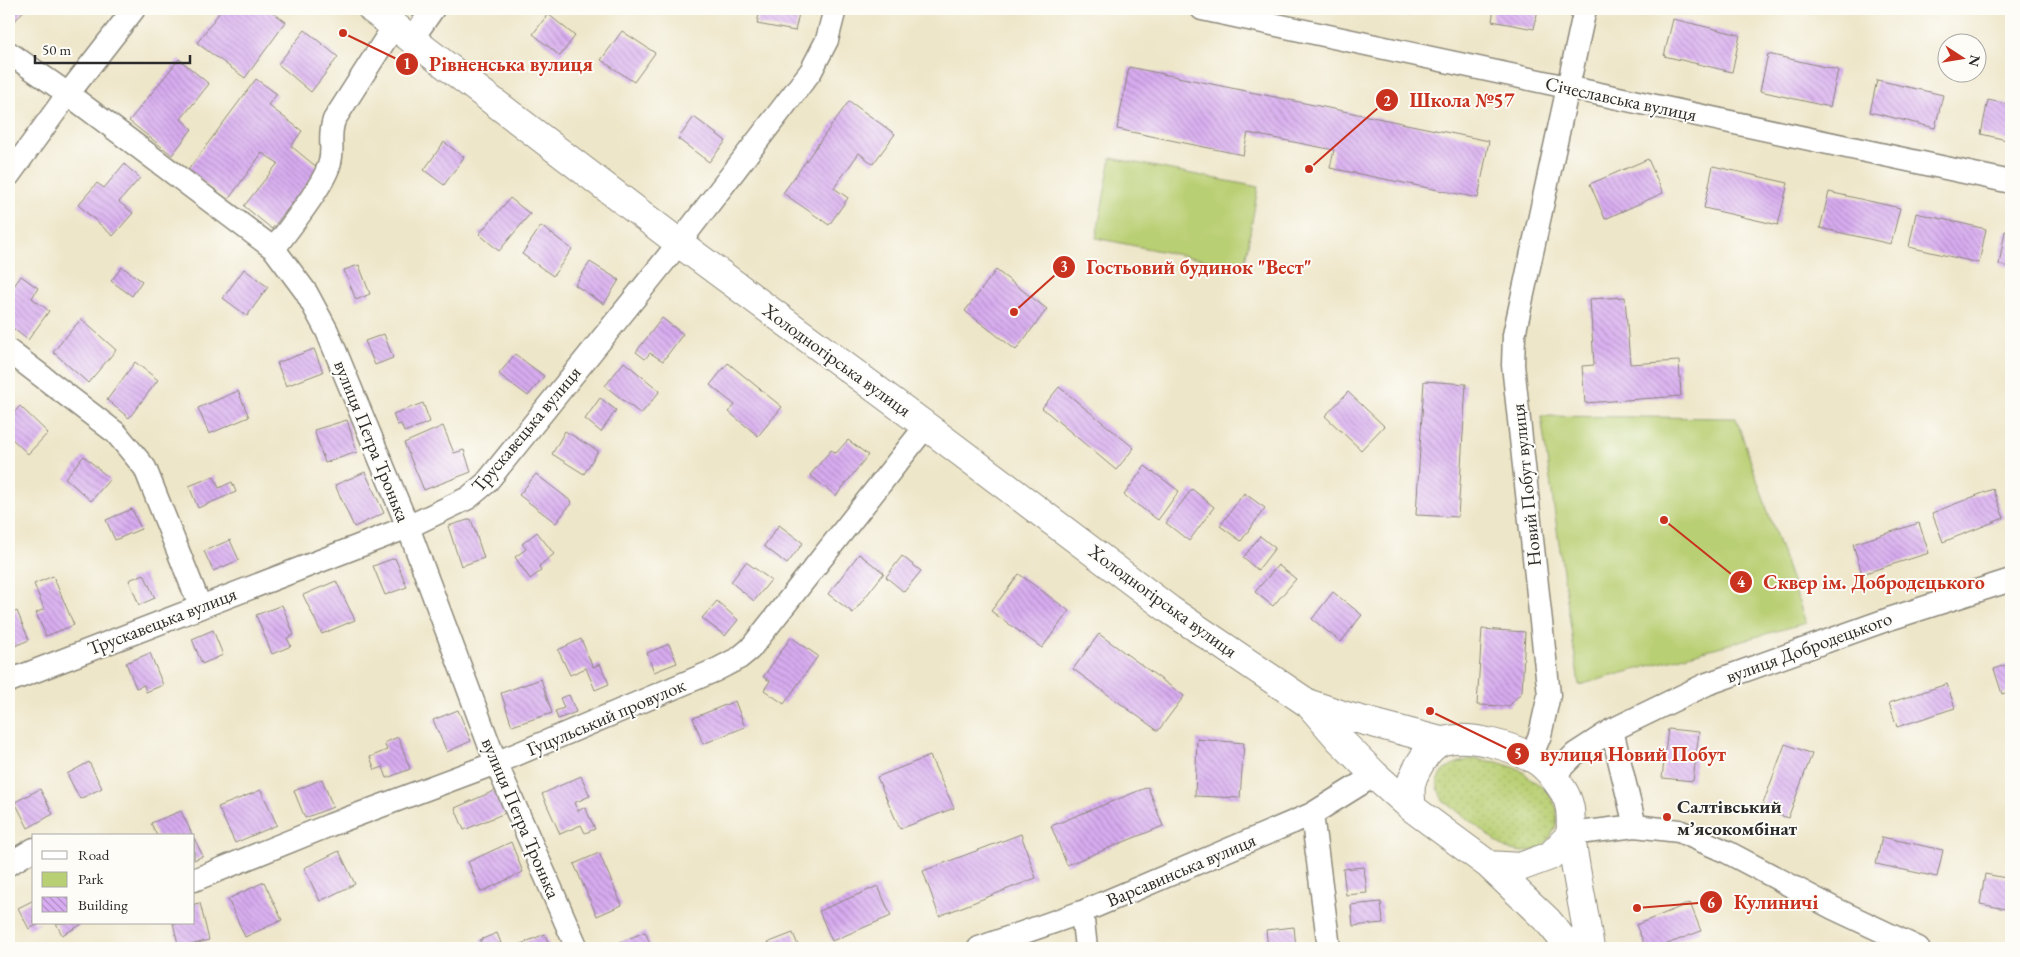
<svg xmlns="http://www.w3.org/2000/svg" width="2020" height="957" font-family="'EB Garamond',serif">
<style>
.grass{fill:url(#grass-dots);stroke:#727d4f}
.green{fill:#b9cf73;stroke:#727d4f}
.building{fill:url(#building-back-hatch)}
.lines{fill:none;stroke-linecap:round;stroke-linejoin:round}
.minor-casing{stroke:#8c887a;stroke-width:25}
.major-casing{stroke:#8c887a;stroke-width:30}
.minor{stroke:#fff;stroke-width:22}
.major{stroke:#fff;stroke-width:28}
.poi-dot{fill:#c8321e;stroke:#fdfcf7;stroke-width:2}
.labels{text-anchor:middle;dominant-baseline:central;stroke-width:4;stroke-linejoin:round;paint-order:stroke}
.street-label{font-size:19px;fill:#2b2b2b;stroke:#fdfcf7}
.poi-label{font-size:19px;font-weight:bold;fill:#2b2b2b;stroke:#fdfcf7;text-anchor:start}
.leader{fill:none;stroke:#c8321e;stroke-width:2}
.callout-dot{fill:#c8321e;stroke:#fdfcf7;stroke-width:2}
.mark-label{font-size:15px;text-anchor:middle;font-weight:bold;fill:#fff}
.callout-label{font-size:20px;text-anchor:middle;font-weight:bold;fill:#c8321e;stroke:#fdfcf7;stroke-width:4;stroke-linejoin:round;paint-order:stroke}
</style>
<defs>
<pattern id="grass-dots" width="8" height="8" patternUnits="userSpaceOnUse" patternTransform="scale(1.25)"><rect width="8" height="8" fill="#b9cf73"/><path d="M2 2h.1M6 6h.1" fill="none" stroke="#9fb264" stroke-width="1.8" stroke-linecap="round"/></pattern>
<pattern id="building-back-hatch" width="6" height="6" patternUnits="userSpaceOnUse" patternTransform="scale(1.25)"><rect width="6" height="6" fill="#d8acf0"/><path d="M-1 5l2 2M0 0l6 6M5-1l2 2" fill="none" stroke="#af8cc3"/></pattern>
</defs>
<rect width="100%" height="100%" fill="#fdfcf7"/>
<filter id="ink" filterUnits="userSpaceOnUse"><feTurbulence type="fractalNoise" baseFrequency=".02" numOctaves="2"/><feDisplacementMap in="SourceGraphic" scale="10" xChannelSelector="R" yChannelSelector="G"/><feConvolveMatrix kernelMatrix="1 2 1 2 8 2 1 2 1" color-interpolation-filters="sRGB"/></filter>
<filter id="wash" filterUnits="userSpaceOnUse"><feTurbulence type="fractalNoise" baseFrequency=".0096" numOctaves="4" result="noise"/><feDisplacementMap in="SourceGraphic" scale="20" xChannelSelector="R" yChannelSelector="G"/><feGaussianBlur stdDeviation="1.12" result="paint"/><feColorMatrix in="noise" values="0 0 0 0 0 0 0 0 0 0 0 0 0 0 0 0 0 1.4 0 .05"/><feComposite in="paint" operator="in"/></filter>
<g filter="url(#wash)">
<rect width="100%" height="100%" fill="#eee6c9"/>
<path class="grass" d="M1473,759L1497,762L1519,769L1549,793L1557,809L1556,826L1550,838L1540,849L1522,852L1506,849L1443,800C1427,773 1450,763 1473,759Z"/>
<path class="green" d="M1111,158L1258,187L1244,268L1096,238Z
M1541,416L1736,418L1806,623L1579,685Z"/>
<g id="blocks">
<path class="building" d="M9,9H25L15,21L9,17Z
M222,9H268L286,22L245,78L197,43Z
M760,9H800L795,31L757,24Z
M1389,9H1414L1412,14Z
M1494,9H1538L1534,29L1492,21Z
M548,14L575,36L560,56L533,34Z
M1673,19L1740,35L1732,72L1664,56Z
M305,30L338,57L311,92L278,64Z
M622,31L655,53L634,82L601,60Z
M1768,54L1838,70L1830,107L1760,91Z
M179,59L209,84L181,119L192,129L172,155L129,121Z
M1129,67L1489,141L1478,198L1330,168L1334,150L1248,133L1243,155L1117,129Z
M256,79L277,94L268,105L302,131L291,146L319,169L272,229L244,206L278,163L262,153L228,200L188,170Z
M1877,80L1943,95L1935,128L1870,112Z
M1988,100L2011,105V141L1981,134Z
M849,101L895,134L873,164L859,153L834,188L848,198L829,225L783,193Z
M694,117L726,141L709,162L678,139Z
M444,142L464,157L444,185L424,170Z
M1648,159L1663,193L1605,219L1590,184Z
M124,164L140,178L119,202L133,213L113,236L78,205L97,183L104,188Z
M1713,166L1788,183L1778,225L1704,208Z
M1829,192L1900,208L1891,244L1820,228Z
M510,198L530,214L499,251L479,234Z
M1916,213L1986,229L1979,263L1909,247Z
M541,226L572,249L553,276L522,254Z
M2005,231L2011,232V267L1999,265Z
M590,262L619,280L604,304L575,285Z
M359,265L370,294L356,300L344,270Z
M122,267L142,281L132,296L111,281Z
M244,269L268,287L247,316L223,298Z
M996,270L1047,309L1016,350L965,311Z
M21,276L38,288L32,298L49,311L28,340L9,325V293Z
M1625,297L1630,364L1679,361L1681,396L1585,403L1582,366L1594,365L1590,299Z
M662,318L683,334L663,361L650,353L645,359L636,352Z
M81,319L116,350L88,383L53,352Z
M384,334L393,358L375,365L365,341Z
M314,349L323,372L286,386L277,363Z
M515,354L544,376L528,396L499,374Z
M135,362L158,380L129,418L107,400Z
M624,362L660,391L641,414L605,386Z
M728,363L782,407L758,436L729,412L735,405L710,385Z
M1424,381L1466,384L1458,517L1416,515Z
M1059,387L1134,448L1116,470L1042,408Z
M238,391L249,417L209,434L198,408Z
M1348,392L1384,426L1361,450L1325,416Z
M600,398L616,410L601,432L585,419Z
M423,403L430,422L404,432L401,424L397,425L393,414Z
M20,406L48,433L28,454L9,436V418Z
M347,420L357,452L325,463L314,430Z
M443,426L454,453L464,450L471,472L424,490L404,443Z
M565,431L598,451L584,474L552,454Z
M848,440L868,455L836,496L810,475L831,450L836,453Z
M84,456L110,479L91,501L65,478Z
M1145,466L1179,491L1158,520L1124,495Z
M365,472L384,513L354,527L335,485Z
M536,474L572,502L556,523L519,495Z
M214,476L219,488L232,482L236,492L198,508L189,486Z
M1192,489L1214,507L1189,541L1166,523Z
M1993,489L2004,518L1943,542L1932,513Z
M1244,493L1265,508L1241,541L1220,526Z
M132,509L141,529L115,540L106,520Z
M471,519L484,558L461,566L448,526Z
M1919,523L1929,553L1862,574L1853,544Z
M779,525L803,543L787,564L764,546Z
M537,532L554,554L539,566L541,571L530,579L515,557L526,549L522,544Z
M1260,536L1275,548L1258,570L1243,558Z
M230,540L239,560L213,571L204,551Z
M859,554L884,573L853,613L828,594Z
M902,556L921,571L904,592L886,577Z
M395,558L407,587L385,595L373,566Z
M746,562L771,580L754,601L731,582Z
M1278,565L1296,579L1273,606L1255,592Z
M144,574L155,598L139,605L129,580Z
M1019,574L1069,611L1042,648L991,611Z
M53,576L74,625L46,636L36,613L44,609L34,584Z
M336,581L355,620L322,634L303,595Z
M1333,592L1362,615L1341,642L1312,619Z
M717,601L738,620L725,636L702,618Z
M282,605L294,635L287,638L291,646L272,654L256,615Z
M17,611L29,640L10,648L9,615Z
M1482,629L1525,632L1522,692L1509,706L1477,705Z
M213,630L223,655L202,664L192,639Z
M1099,634L1184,696L1158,731L1073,669Z
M791,637L818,656L784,704L764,690L770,681L763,677Z
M581,639L593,667L600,664L609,684L595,690L586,668L570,675L558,650Z
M669,644L677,663L654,672L647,653Z
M150,653L163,685L146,692L144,685L136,688L126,663Z
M2011,663V691L2002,694L1994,669Z
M541,679L552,713L512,726L501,693Z
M1947,684L1955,708L1897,727L1889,703Z
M569,695L576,712L558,719L555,711L564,708L560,698Z
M735,701L745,727L703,744L693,718Z
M458,710L471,741L447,752L433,720Z
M1668,729L1699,732L1693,781L1662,778Z
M398,737L410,769L387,778L383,767L375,770L370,757L387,750L384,743Z
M1197,739L1244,743L1240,798L1195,796Z
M1785,744L1812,754L1788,818L1761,809Z
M930,756L954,808L900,829L877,777Z
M89,762L102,788L80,799L67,774Z
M581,776L590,796L574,803L578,811L585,807L595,829L585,833L581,825L560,834L542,794Z
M322,779L333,807L305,818L294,791Z
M1148,787L1163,826L1067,865L1051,826Z
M40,789L53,814L28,828L15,802Z
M261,790L277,825L235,843L218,807Z
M496,790L505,813L464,830L455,808Z
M181,811L193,836H157L151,823Z
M1021,834L1036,878L939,916L923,871Z
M1882,837L1943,850L1937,877L1876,864Z
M194,838L203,856L194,860Z
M511,842L523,872L481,892L468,862Z
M339,851L355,884L320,901L304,868Z
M599,853L622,905L597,916L574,864Z
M1364,867L1367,893L1346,895L1343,869Z
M1985,874L2011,879V910L1980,904Z
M264,882L282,920L245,937L228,899Z
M878,886L891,916L832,941L819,911Z
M34,900V923H41L29,929L18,908Z
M1381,902L1383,923L1353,926L1351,905Z
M200,903L209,940L179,948L173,923H194V904Z
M1690,903L1701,931L1657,948H1646L1636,925Z
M56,923H80L81,925L62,935Z
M1294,927L1296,947L1268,948L1266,930Z
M645,932L652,948H611L610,946Z
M497,933L501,943L488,948H483L480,940Z
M793,933L799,948H769L767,943Z
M545,934L550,948H511Z"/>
</g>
</g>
<g filter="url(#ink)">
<use href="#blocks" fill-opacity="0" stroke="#8c887a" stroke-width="1"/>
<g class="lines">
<defs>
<path id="minor" d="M1202,9L2011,182
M412,39L433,9
M9,53L68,94L274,249L306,292L327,331L408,527L496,763L577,948
M9,175L68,94L134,9
M274,249C289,228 325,184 330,162C334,147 328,137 334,120L394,26
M9,351L116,433L145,468L200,606
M9,681L408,527L468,498L486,483L679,243L811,71L827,40L835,9
M1612,730L1635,826
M1531,757L1540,735L1549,695L1513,365L1514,335L1585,9
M1553,776L1575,754L1612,730L1707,684L1889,619L2011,580
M1312,814L1329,948
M1571,834L1635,826L1679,831L1727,852L1833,908L1918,948
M9,864L34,849
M194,880L330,825L496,763L716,670L739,658L750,649L926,426
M1082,912L1086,948
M979,948L1082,912L1312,814L1375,775"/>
<path id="major" d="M372,9L679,243L926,426L1170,610L1309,704L1340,740L1375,775L1412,808L1489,865L1548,921L1570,948
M1310,704L1346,716L1441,741
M1412,808C1409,787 1410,780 1421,762C1426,754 1434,744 1443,741C1469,734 1514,746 1537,761C1548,768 1557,781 1564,792C1573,808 1570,820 1571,836C1576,874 1584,911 1590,948
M1489,865L1520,867L1550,856L1571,834"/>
</defs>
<use href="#minor" class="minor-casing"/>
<use href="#major" class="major-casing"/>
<use href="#minor" class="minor"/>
<use href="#major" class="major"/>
</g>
</g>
<circle class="poi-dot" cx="1667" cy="817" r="5"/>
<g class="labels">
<g class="street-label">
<text transform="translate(1621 99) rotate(12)">Січеславська вулиця</text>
<text transform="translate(837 360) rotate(36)">Холодногірська вулиця</text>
<text transform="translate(526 429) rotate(-50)">Трускавецька вулиця</text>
<text transform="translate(372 441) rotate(68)">вулиця Петра Тронька</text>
<text transform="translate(1526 485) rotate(-96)">Новий Побут вулиця</text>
<text transform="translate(1163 601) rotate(36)">Холодногірська вулиця</text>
<text transform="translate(162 621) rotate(-21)">Трускавецька вулиця</text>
<text transform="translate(1809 647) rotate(-20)">вулиця Добродецького</text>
<text transform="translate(606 717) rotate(-23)">Гуцульський провулок</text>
<text transform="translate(521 818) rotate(67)">вулиця Петра Тронька</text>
<text transform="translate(1181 870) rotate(-23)">Варсавинська вулиця</text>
</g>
<g class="poi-label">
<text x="1677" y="806">Салтівський<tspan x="1677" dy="22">м’ясокомбінат</tspan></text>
</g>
</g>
<path class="leader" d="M343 33L407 64M1309 169L1387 100M1014 312L1064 267M1664 520L1741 582M1430 711L1518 754M1637 908L1711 902"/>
<g class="callout-dot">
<circle cx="343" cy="33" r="5"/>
<circle cx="1309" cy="169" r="5"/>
<circle cx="1014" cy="312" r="5"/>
<circle cx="1664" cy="520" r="5"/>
<circle cx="1430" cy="711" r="5"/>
<circle cx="1637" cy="908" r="5"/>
<circle cx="407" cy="64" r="12"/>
<circle cx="1387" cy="100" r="12"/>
<circle cx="1064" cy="267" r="12"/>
<circle cx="1741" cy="582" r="12"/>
<circle cx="1518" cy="754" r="12"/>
<circle cx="1711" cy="902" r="12"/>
</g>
<g class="mark-label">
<text x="407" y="69">1</text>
<text x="1387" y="106">2</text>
<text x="1064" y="272">3</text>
<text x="1741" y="587">4</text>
<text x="1518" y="759">5</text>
<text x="1711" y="908">6</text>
</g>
<g class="callout-label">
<text x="511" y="71">Рівненська вулиця</text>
<text x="1462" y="107">Школа №57</text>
<text x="1199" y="274">Гостьовий будинок "Вест"</text>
<text x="1874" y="589">Сквер ім. Добродецького</text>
<text x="1633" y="761">вулиця Новий Побут</text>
<text x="1776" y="909">Кулиничі</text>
</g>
<rect width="2020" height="957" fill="none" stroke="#fdfcf7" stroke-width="30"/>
<rect x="32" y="834" width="162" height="90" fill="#fdfcf7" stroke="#a9a8a5"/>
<rect x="42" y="851" width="25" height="8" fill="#ffffff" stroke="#a9a8a5"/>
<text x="78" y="860" font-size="15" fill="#2b2b2b">Road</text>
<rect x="42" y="872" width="25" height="15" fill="#b9cf73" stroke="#a9a8a5"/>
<text x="78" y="884" font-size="15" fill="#2b2b2b">Park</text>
<rect x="42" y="897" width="25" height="15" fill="url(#building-back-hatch)" stroke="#a9a8a5"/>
<text x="78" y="910" font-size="15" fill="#2b2b2b">Building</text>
<g transform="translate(1962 58) rotate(102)"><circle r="24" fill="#fdfcf7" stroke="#a9a8a5"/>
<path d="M0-4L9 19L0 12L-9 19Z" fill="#c8321e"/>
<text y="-8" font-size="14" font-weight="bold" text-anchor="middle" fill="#2b2b2b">N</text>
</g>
<path d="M35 55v8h155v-8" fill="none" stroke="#2b2b2b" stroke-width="2.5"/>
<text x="42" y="55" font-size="15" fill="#2b2b2b" stroke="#fdfcf7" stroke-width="4" paint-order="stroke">50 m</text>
</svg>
